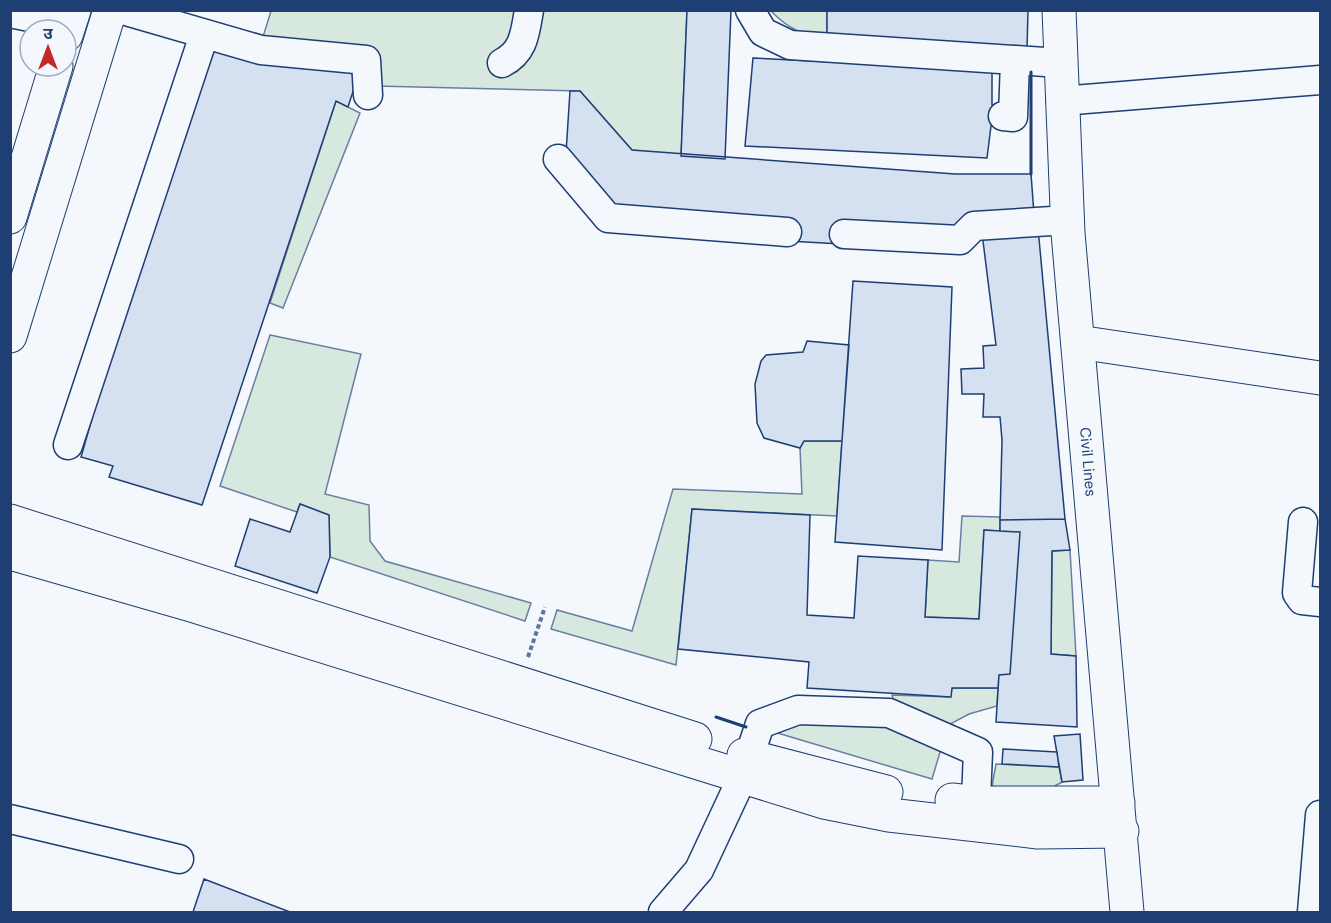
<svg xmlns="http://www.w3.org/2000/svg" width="1331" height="923" font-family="'DM Sans','Noto Sans Devanagari',sans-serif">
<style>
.green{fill:#d7e8df;stroke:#687fa3;stroke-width:1.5}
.building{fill:#d5e0f0;stroke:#1d3f73;stroke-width:1.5}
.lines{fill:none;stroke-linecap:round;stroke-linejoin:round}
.minor-casing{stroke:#1d3f73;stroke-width:31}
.major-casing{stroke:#1d3f73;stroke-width:35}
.path{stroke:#5e769c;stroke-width:4;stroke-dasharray:4.5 3;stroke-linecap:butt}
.minor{stroke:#f4f7fb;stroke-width:28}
.major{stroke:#f4f7fb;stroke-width:33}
.wall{stroke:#1d3f73;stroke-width:3}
.labels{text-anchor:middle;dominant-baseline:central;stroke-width:4.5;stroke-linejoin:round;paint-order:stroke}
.street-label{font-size:15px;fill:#1d3f73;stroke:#f4f7fb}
</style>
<rect width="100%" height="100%" fill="#f4f7fb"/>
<path class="green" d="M271,11H687L681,156L632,150L580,91L376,86V50L262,40Z
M771,11H827V39C804,36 787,28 771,11Z
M336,101L360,113L283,308L270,303Z
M270,335L361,354L325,494L369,505L370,541L385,561L531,603L525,621L330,557L329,515L300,504L297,512L220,486Z
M804,441H842L837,516L692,509L676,665L551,629L557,610L632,631L673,489L802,494L800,448Z
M962,516L1000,517V531L984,530L979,619L925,617L928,560L959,562Z
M1070,550L1076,656L1051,654L1052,551Z
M952,688H998L997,706L969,714L943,728L895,704L892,695L950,697Z
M820,719L891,725L941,749L932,779L764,729Z
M996,764L1059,767L1062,782L1039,795L992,786Z"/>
<path class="building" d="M687,10H731L725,159L681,156Z
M827,10H1028L1027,50L827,39Z
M208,48L359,73L348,107L336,101L202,505L109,477L113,466L81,457L121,317Z
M753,58L992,70V105L1003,109V123L991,126L987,158L745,146Z
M570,91H580L632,150L955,174H1031L1034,214L958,233L842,244L787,241L610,212L566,153Z
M1038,228L1065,519L1000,520L1002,440L1000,417H983L984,394H962L961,369L984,368L983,346L996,345L982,233Z
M853,281L952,287L942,550L835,542Z
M807,341L849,345L842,441H804L800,448L764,438L757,423L755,384L761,361L766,355L803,352Z
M300,504L329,515L330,557L317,593L235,566L250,519L290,532Z
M692,509L810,515L807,615L854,618L858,556L928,560L925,617L979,619L984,530L1020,532L1010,674L999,675L998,688H952L951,697L807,688L809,662L678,649Z
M1065,519L1070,550L1052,551L1051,654L1076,656L1077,727L996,722L999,675L1010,674L1020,532L1000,531V520Z
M1080,734L1083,780L1062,782L1054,736Z
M1003,749L1057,752L1059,767L1002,764Z
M204,879L290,912H193Z"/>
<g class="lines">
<defs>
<path id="minor" d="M123,10L261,50L366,60L368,95
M750,10L763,32L790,45L1060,63
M10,13L69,25
M502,63C524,52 525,33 529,10
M1061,101L1320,80
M1003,116L1013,117L1015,60
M558,159L608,218L787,232
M844,234L960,240L974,226L1068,220
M68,445L204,35
M1303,522L1297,593L1302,600L1320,602
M10,819L179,859
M663,912L699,870L742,778L760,724L798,710L889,713L978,752L975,823
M1312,912L1320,815"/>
<g id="major">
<path id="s1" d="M1059,10L1068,233L1127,912"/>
<path d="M66,35L74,10"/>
<path d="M10,217L56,66"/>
<path d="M10,336L110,10"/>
<path d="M1078,342L1320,378"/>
<path d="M10,521L695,739"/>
<path d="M10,553L191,605L824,802L889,815L1038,832L1122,831"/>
<path d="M744,755L886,792"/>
<path d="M952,800L977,803H1118"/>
</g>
</defs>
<use href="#minor" class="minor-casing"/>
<use href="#major" class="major-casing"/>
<path class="path" d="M528,657L545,607"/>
<use href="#minor" class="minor"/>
<use href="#major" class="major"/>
<path class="wall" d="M1031,72V174
M716,717L746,727"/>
</g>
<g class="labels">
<g class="street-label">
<text stroke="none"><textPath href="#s1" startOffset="453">Civil Lines</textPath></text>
</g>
</g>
<rect width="1331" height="923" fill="none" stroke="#1d3f73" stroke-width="24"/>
<g transform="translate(48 48)"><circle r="28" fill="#f4f7fb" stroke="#9eadc5" stroke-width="1.5"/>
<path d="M0-4.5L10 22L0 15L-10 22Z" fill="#c62828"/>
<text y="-9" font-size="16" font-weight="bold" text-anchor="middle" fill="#1d3f73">उ</text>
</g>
</svg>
